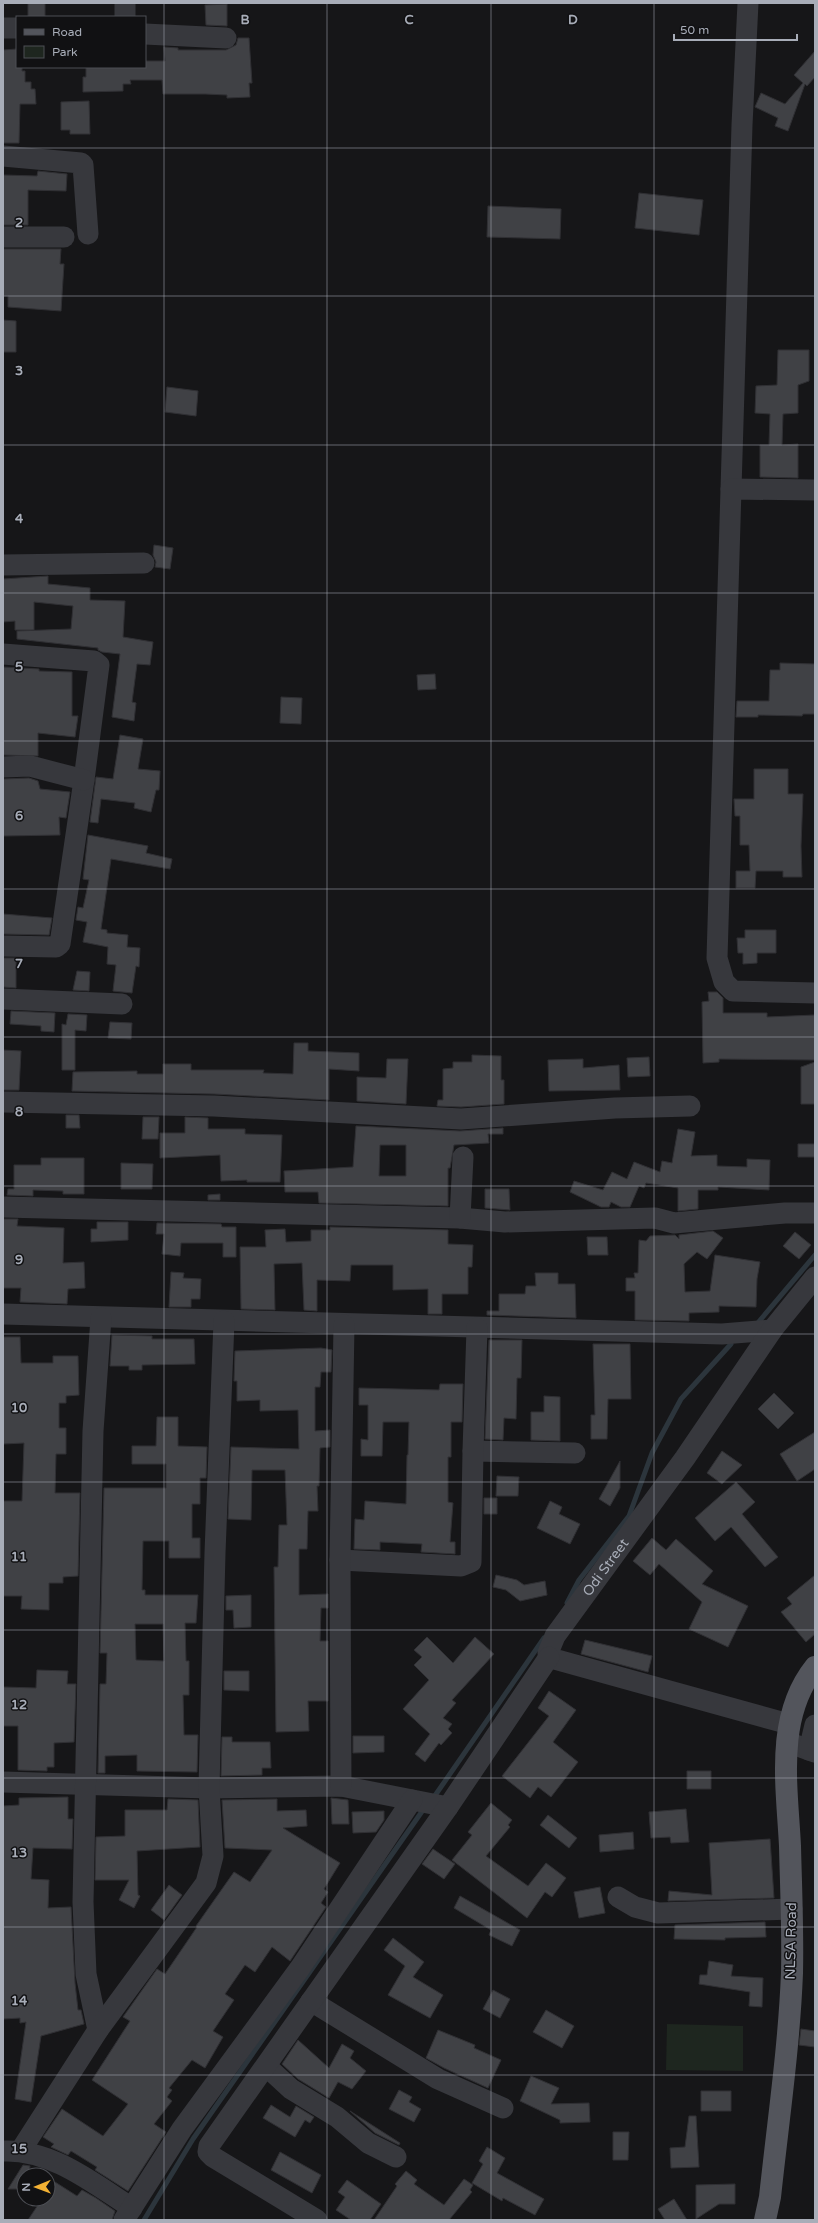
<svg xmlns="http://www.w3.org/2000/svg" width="818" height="2223" font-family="'Varela Round',sans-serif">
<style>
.green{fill:#1e261f}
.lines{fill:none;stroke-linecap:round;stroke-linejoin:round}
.stream{stroke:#2c353c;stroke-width:5}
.building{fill:#404145;stroke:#303034;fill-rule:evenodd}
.minor{stroke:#37383d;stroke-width:21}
.major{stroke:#53555c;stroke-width:22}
.grid{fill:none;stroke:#a8adb8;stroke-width:1;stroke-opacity:0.55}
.labels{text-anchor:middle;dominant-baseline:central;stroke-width:3;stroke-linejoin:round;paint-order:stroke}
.street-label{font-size:14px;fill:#a8adb8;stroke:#111113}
.grid-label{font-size:13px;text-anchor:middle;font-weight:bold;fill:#a8adb8;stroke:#111113;stroke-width:3;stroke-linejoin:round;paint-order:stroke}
</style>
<rect width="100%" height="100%" fill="#161618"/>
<path class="green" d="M667,2024L743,2026V2071L666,2070Z"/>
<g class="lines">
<path class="stream" d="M756,1325L815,1255
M567,1603L579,1580L629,1516L652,1453L681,1399L731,1344
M434,1797L544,1638
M144,2220L193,2139L423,1810"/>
</g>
<path class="building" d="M28,3H45V17H28Z
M227,4V26L206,25L205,5Z
M238,38H249L252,83H249L250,97L227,98V95L205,94H163L162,80H130L131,84H123V91L83,92V77H86V67H145V61H165L164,47L178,48V50H226L236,45Z
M17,49V67H22V71H25V82H31V89H35L36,104H20L19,143H3V50Z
M815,51V77L807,86L805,84L788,131L775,126L778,118L755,107L761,93L785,104L803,83L794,75Z
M89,101L90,134H70V130H61V102Z
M38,171L67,174L66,191L28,190V225H3V175L37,176Z
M639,193L703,200L699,235L635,228Z
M488,206L561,209L560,239L487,237Z
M3,249H61L60,264H64L61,311L8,307V296H3Z
M3,320L16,321V352H3Z
M778,350H809V381L798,385V413L783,414L782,445L798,444V478L760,477V445H769L770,414L755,413L756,386L777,385Z
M167,387L198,391L196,416L165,412Z
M154,545L173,548L170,569L155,567L156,562L153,555Z
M48,576V584L90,588V600L125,601L123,637L153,642L150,665L137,664L132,702L136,703L134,721L112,717L120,654L102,652L98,650V648L17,639V631L71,629L73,606L34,602V630H15V621L3,622V579Z
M780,663L815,664V714H803L802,716L758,715V717H736L737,701H769L770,670H780Z
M3,667L39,669V671L72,672V716H78L75,737L38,733V756L3,755Z
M435,674L436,689L418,690L417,675Z
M281,697L302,698L301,724L280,723Z
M120,735L143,739L138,769L160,771L159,790H156L151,812L134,808L135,803L101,799L98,823L90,822L96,777L113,779Z
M754,769H788V794H803L801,846L802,877H783V871H756L755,888H736V871H750L749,845H740V816H735L734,799H754Z
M29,778L38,781L40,789L70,792L66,818L59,817L60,835L3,836V779Z
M88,835L148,846L146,853L172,859L170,869L111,859L101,929L107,930V933L128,935L127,947L140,948L139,967L136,966L132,993L113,991L116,965L107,964L108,947L83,942L87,922L76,920L78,907L83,908L89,880L83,879Z
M3,914L52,918L49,935L3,934Z
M745,930H776V953H757V963L743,964V953H738L737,938H745Z
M3,958H16V988L3,987Z
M77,971L90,972L89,991L73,990Z
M708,992H717L723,998V1013H767V1017L815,1015V1060L719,1059V1062L703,1063L702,1002L709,1001Z
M11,1011L55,1013L54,1032L41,1031V1026L10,1024Z
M68,1014L87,1015L86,1031L75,1030V1070H62V1024L66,1025Z
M110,1022L132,1023L131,1039L108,1038Z
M294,1043H308V1051L359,1053V1071L329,1069V1100L214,1094L72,1091L73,1072L137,1071V1074H163V1064H191V1070H264L263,1073L293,1074Z
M3,1050L21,1051L19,1090H3Z
M472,1055L501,1056V1080H504V1104L461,1107L437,1106L438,1100H443V1069L453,1068V1062H472Z
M649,1057L650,1076L628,1077L627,1058Z
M387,1059H408L406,1104L357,1101V1077L386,1078Z
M583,1059V1068L619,1065L620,1090L549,1091L548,1060Z
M815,1062V1104H801V1067Z
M66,1115H79L80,1128H66Z
M143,1117H159L158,1139H142Z
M185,1117L208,1118V1129H245V1134L282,1135L280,1182H247V1180L221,1181L220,1155L160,1158V1133H185Z
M356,1126L460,1131L503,1128V1134H488L489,1143L454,1145L450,1168H448V1206L319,1203L318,1192H285L284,1171L353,1167ZM380,1145H406V1176H379Z
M678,1129L695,1132L691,1156L717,1155V1166L747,1167V1159L770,1160L769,1190L718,1187V1190H698V1209L678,1211V1188L646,1183L644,1188L639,1186L630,1207H621L611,1202L609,1207H601L570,1192L574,1181L603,1190L612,1172L627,1179L634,1162L660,1172L662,1161L672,1163Z
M798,1144H815V1157H798Z
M41,1158H84V1194H63V1191L33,1190V1196L7,1195L8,1189H14V1165H41Z
M121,1163L153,1164L152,1189H121Z
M485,1189H509L510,1210L485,1208Z
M220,1194V1200H208V1195Z
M3,1219H18L17,1226L64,1228L63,1263L84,1262L85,1288L68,1289L67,1304L20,1302L21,1288H3Z
M97,1222H128V1240L91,1242V1229H97Z
M157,1223L221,1224L222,1227H236V1257H223V1243H181L180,1256L162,1254L164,1234H156Z
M330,1227L448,1230V1244L473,1245L472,1267H468V1294H442V1314H428V1289L393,1290V1265H351L350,1281L317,1280V1311L304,1310L302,1263L274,1264L275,1310L241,1309L240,1247H266L265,1230L285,1229L286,1242L311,1241V1230H330Z
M713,1231L723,1238L707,1259L697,1252L684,1264L685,1292L710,1291L715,1255L760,1262L757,1279L756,1307L719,1306V1312L689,1313V1321L635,1320V1291H626V1278H635L634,1273H638L639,1240L646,1241L650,1236L675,1235L679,1239V1235Z
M795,1232L811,1245L799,1259L783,1246Z
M587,1237H607L608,1255H588Z
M171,1272L184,1273L183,1278L201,1279L200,1299H191V1307H169Z
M535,1273H558V1284H575L576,1318L487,1315V1311H499V1294H525L526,1286H536Z
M112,1335L152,1336V1339H194L195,1364L142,1365V1370H129V1366H110Z
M3,1337H20L21,1363H53V1356H78L79,1395L66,1396V1403H59V1428H66V1454H56L55,1493H80L78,1576L63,1577V1583H49V1610L21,1609L22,1596H3V1501H22L24,1443L3,1444Z
M489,1340H522L521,1378H517L516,1419L504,1418L503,1440L485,1439Z
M593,1344H630L631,1399H608L607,1439H591V1415H595Z
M321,1348L332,1350L331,1372H321L320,1387H315V1431L330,1430V1447L320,1448L319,1486H317L318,1511H308L307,1549H299V1595L328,1594V1608H321L320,1641H328V1701H308L309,1731L276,1732L274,1567H278L279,1525H287L285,1470H252L251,1520L228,1519L231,1447L299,1449L298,1410L260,1411V1400L237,1401V1381H234L235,1351Z
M440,1384H463L462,1422H451V1457H448V1502L453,1503L450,1542H455V1554L421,1552L422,1544L380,1542V1550L354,1549L355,1519L364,1520L365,1501L406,1504L407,1455H408L409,1422H383L382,1456H361V1439L368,1440V1405H359V1388L439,1390Z
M774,1393L794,1413L778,1429L758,1409Z
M544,1396L560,1397V1441L531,1440V1412H544Z
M157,1417H178V1446L207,1447L206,1478H200V1504H192V1538H200V1558H169V1541H143L142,1590H145V1595H198L196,1623H185L186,1661H189V1695H183L184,1735H198L197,1772L137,1771V1755L105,1756V1773H98L100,1684H106L107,1653H100L104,1488H166V1464H132V1446H156ZM135,1624H163L164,1661L136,1660Z
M815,1432V1469L797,1481L780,1454Z
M722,1451L742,1465L722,1484L707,1473Z
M620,1461V1488L610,1506L599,1499Z
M497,1476L519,1477L518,1496H496Z
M736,1482L755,1502L742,1514L778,1557L765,1567L731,1527L715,1541L695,1518Z
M484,1498H497V1514H484Z
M550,1501L562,1507L559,1514L580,1524L570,1544L537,1528Z
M652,1538L666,1550L676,1539L713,1571L702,1584L748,1606L728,1647L689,1629L702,1602L659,1564L650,1575L633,1561Z
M496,1575L517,1580L524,1585L545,1581L547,1595L520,1601L506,1590L493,1587Z
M815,1575V1634L806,1642L781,1612L792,1604L787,1598Z
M251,1595V1627L234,1628L233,1610H226V1596Z
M427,1637L453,1663L475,1637L494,1654L452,1700L456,1703L443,1718L452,1724L448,1729L452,1733L441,1745L439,1743L425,1762L415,1754L430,1734L403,1709L429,1680L414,1665L422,1657L414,1650Z
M585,1640L652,1656L648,1672L581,1654Z
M37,1670L68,1671L67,1684H76L74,1742L54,1743V1767H47V1771L18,1770V1726H3V1687L36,1688Z
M224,1671H249V1691L224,1690Z
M549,1691L576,1710L553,1742L578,1762L551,1797L538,1787L530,1798L502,1776L549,1716L538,1708Z
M353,1736H384V1752L353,1753Z
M222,1737H232V1742H270L271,1768H262V1775L221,1776Z
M687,1771H711V1789H687Z
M68,1797V1819H73L72,1849L33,1848L31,1879L49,1880L48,1908L71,1907L75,1983L78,2010H81L84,2024L41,2036L31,2102L15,2099L26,2022L20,2023V2018L3,2019V1806L19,1805V1798Z
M331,1798L348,1800L349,1824H332Z
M168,1799L198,1800L200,1847L137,1851L138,1895L140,1896L134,1908L119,1900L129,1880H95L96,1837L125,1836V1810H167Z
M277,1799V1811L306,1810L307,1826L283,1828L340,1863L324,1889L328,1892L321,1903L326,1907L290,1961L272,1947L255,1972L245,1965L225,1994L234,2000L213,2031L223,2037L205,2068L192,2060L169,2088L172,2090L167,2097L172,2101L154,2124L166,2132L128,2191L95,2170L97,2167L71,2151L68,2155L51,2147L54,2144L43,2137L62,2109L103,2136L128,2104L92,2080L130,2021L123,2017L157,1969L165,1974L197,1927L196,1926L234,1872L250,1882L272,1850L225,1848L222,1800Z
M491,1803L512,1820L508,1825L510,1827L486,1856L528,1886L546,1863L566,1878L552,1897L545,1892L527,1918L452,1860L472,1835L468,1832Z
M686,1809L689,1842L671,1843L670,1837L651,1838L649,1812Z
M384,1811V1820L376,1832L353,1833L352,1812Z
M548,1815L577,1838L569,1848L540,1825Z
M633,1832L634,1849L600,1852L599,1835Z
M770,1839L774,1898L668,1901L669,1891L712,1895L709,1843Z
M433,1849L455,1864L444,1879L422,1864Z
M169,1885L182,1895L164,1920L151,1910Z
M600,1887L605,1913L579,1918L574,1892Z
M460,1896L520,1930L512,1946L489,1935L491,1930L454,1908Z
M765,1922L766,1937L725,1938V1940L674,1939L675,1925Z
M393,1938L424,1962L413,1977L443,1995L430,2018L388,1995L405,1966L384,1950Z
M709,1961L733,1965L731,1976L763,1978L762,2007L749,2006L750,1992L699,1984L700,1975H707Z
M493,1990L510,1999L500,2018L483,2009Z
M546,2010L574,2026L562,2048L533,2032Z
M801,2029L815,2031V2047L799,2045Z
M438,2030L475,2045L474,2048L501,2060L488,2088L444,2068L426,2058Z
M298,2040L329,2068L342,2044L354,2051L350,2058L366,2071L352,2089L338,2082L329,2098L298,2079L282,2064Z
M531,2076L559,2088L551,2104L589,2103L590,2122L560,2123V2120L520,2101Z
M399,2090L412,2097L409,2102L421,2109L414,2122L389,2109Z
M701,2091H731V2111H701Z
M271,2105L290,2117L296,2106L314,2117L310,2123L305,2120L295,2137L263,2118Z
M350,2111L400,2143L399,2145L375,2133Z
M689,2116H696L699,2167L671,2168L670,2148L685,2147Z
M613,2132H629L628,2160H613Z
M487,2147L505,2158L497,2173L544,2199L535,2215L503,2198L502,2201L472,2183L483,2164L479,2161Z
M280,2152L321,2175L312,2193L271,2170Z
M23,2165L30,2166L29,2175H24V2189H8Z
M406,2171L417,2180L414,2184L444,2205L464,2179L473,2185L470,2190L472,2192L449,2220H374L397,2186L395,2184Z
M347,2180L381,2204L370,2220H351L336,2210L345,2197L338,2192Z
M55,2182L77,2196L82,2190L96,2198L115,2211L112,2220H28L42,2199H48V2192Z
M735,2184V2204H719L696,2219V2185Z
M674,2199L687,2220H665L658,2209Z"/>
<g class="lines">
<g class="minor">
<path d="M125,17V3"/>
<path d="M3,28H17"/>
<path d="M145,34L226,38"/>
<path d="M3,156L81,163L83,165L88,234"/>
<path d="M3,237H64"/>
<path d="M731,489L742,125L748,3"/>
<path d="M815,490L731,489L717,958L724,982L733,991L815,993"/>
<path d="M3,565L144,563"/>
<path d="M3,654L94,661L99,665L84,780L60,944L56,947L3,946"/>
<path d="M3,767L30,766L84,780"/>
<path d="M3,999L122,1004"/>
<path d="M3,1102L214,1106L461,1119L615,1108L690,1106"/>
<path d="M3,1207L460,1218L505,1222L655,1218L674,1223L785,1213H815"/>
<path d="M460,1218L463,1157"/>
<path d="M3,1314L722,1334L772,1330"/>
<path d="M473,1451L575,1453"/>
<path d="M340,1560L461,1566L471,1562L473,1451L477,1328"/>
<path id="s1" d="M789,1724L554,1659L549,1657L548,1653L555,1636L685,1458L772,1330L815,1277"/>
<path d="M787,1742L815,1752"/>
<path d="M809,1750L815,1725"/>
<path d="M3,1782L209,1788L341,1786L448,1807"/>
<path d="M341,1786L340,1560L344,1325"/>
<path d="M618,1897L635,1907L658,1913L792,1909"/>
<path d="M311,2001L438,2079L503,2108"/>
<path d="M98,2030L86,1974L83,1902L93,1431L101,1318"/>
<path d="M266,2066L291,2089L337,2117L368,2143L396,2157"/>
<path d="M21,2150L98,2030L206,1883L213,1856L209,1788L215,1553L224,1321"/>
<path d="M3,2151C51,2149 93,2183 132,2208"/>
<path d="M124,2220L182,2129L300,1968L412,1800"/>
<path d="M317,2220L213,2157L208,2152L209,2146L448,1807L549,1657"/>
</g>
<path class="major" d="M765,2220L770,2197C778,2122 789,2048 792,1973C793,1931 791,1888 790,1846C787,1786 775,1717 815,1667"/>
</g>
<path class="grid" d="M164,3V2220M327,3V2220M491,3V2220M654,3V2220M3,148H815M3,296H815M3,445H815M3,593H815M3,741H815M3,889H815M3,1037H815M3,1186H815M3,1334H815M3,1482H815M3,1630H815M3,1778H815M3,1927H815M3,2075H815"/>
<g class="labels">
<g class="street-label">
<text stroke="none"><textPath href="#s1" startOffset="357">Odi Street</textPath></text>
<text transform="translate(791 1941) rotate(-89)">NLSA Road</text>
</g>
</g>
<g class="grid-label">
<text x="245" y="24">B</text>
<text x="409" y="24">C</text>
<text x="573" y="24">D</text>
<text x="19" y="227">2</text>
<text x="19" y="375">3</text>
<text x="19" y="523">4</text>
<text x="19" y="671">5</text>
<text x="19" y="820">6</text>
<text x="19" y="968">7</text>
<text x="19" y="1116">8</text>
<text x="19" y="1264">9</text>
<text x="19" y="1412">10</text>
<text x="19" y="1561">11</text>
<text x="19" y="1709">12</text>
<text x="19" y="1857">13</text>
<text x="19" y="2005">14</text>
<text x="19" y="2153">15</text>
</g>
<rect width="818" height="2223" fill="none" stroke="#a8adb8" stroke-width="8"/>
<rect x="16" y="16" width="130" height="52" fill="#111113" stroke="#4d4f55"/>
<rect x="24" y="29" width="20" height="6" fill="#53555c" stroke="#4d4f55"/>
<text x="52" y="36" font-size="12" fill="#a8adb8">Road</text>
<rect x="24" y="46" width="20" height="12" fill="#1e261f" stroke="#4d4f55"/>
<text x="52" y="56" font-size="12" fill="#a8adb8">Park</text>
<g transform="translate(36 2187) rotate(269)"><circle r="19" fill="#111113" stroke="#4d4f55"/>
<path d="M0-3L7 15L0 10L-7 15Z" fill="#f2b134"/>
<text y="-6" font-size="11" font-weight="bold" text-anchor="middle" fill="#a8adb8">N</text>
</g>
<path d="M674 34v6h123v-6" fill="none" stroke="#a8adb8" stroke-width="2"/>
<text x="680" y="34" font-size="12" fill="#a8adb8" stroke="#111113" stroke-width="3" paint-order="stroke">50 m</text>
</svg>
